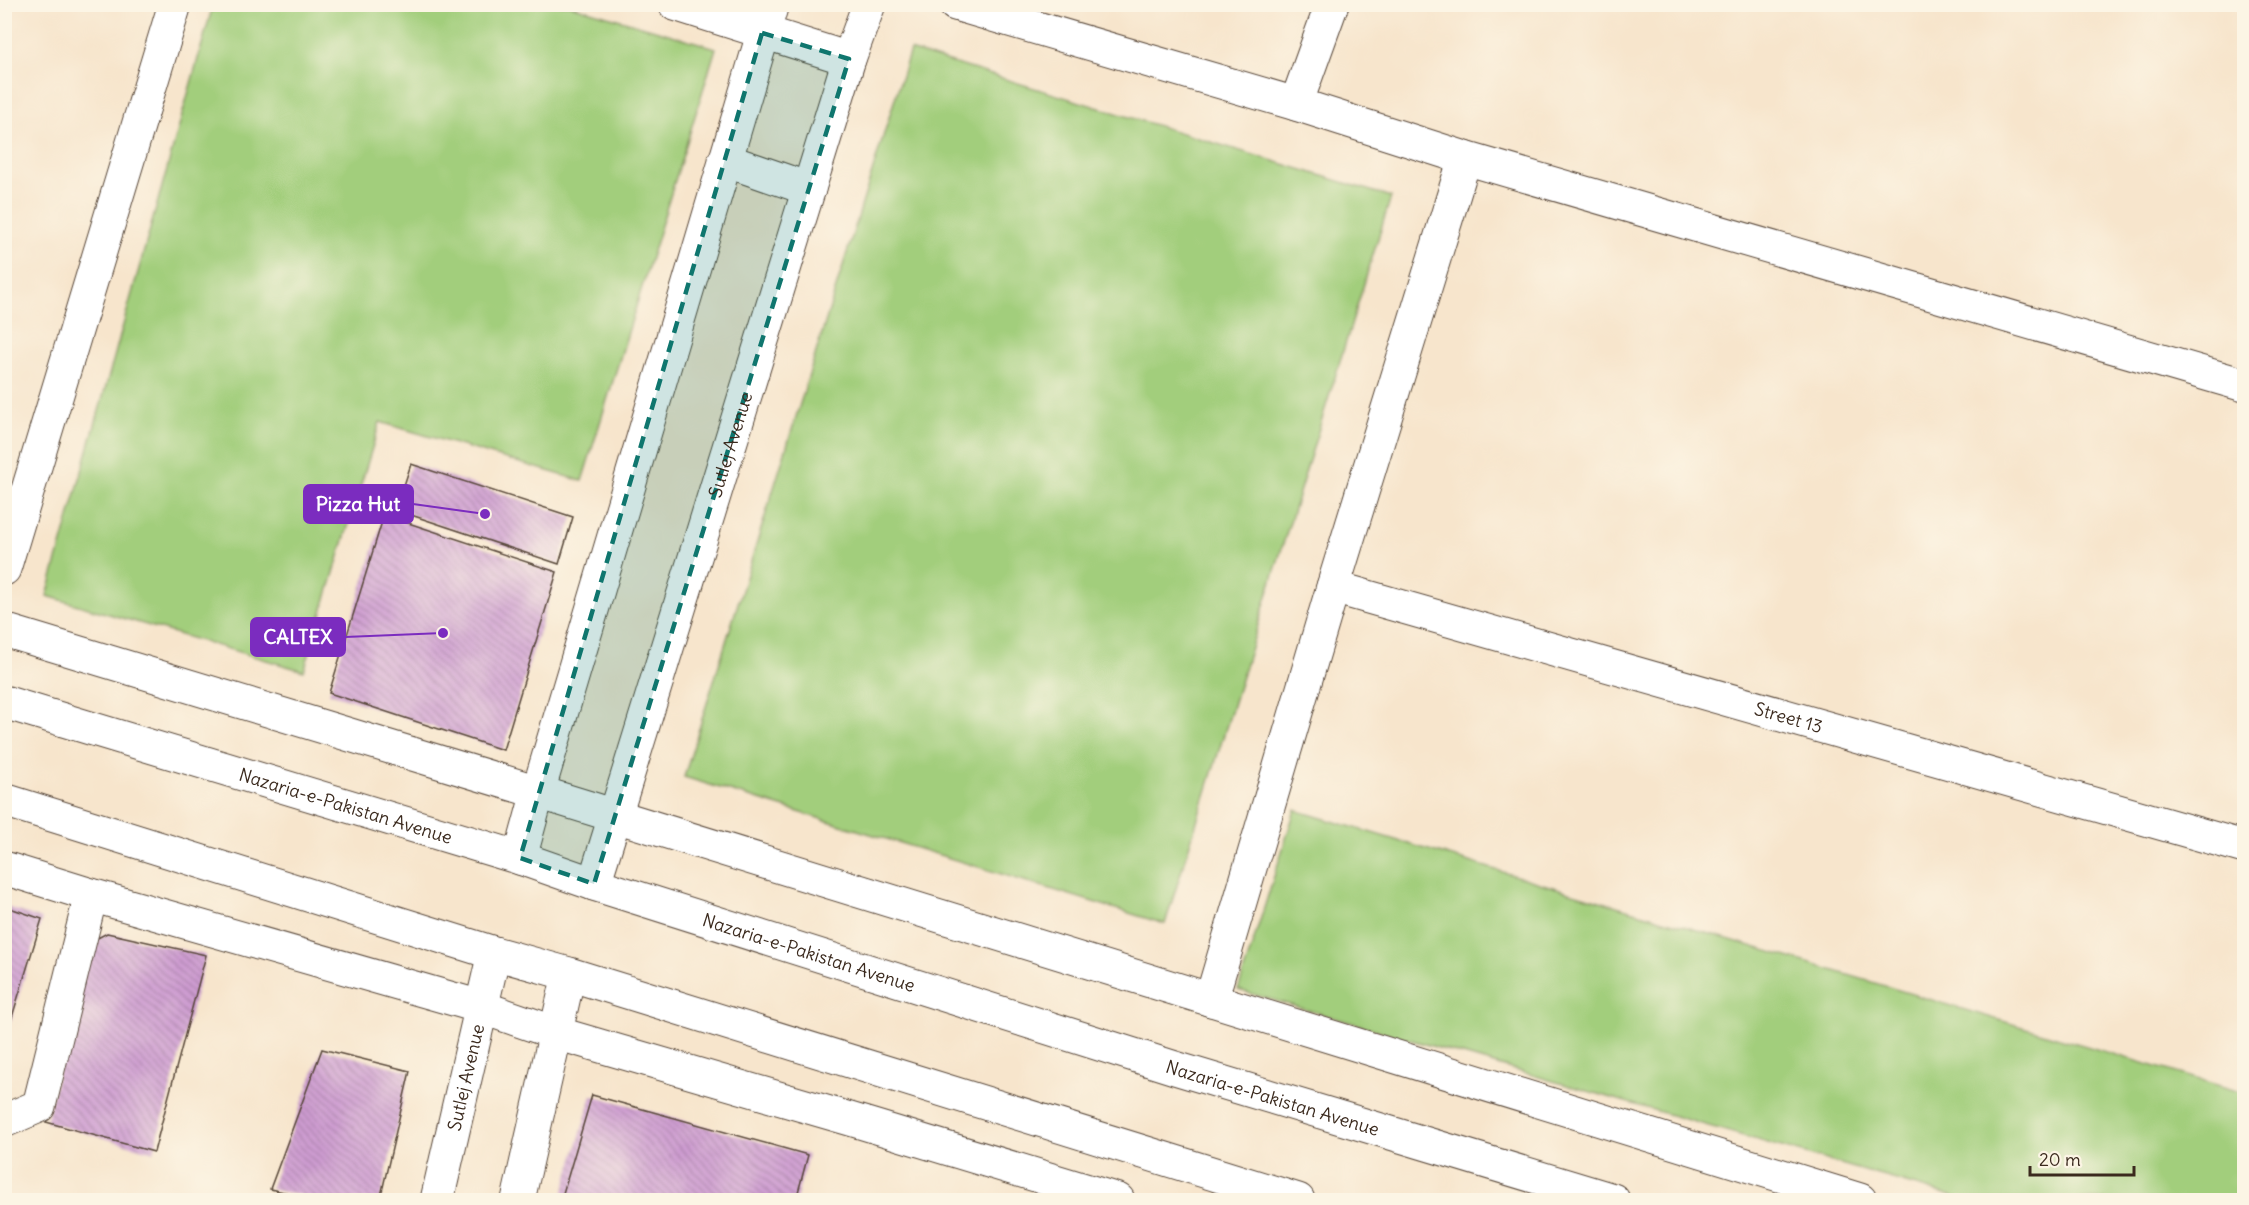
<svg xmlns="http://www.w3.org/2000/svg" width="2249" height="1205" font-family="Delius,sans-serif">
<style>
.green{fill:#a2ce7b;stroke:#6e7c4c;stroke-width:1.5}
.building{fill:url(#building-back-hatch)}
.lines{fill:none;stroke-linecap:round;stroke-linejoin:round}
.minor-casing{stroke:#574638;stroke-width:35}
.major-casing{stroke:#574638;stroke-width:35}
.minor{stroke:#fff;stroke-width:33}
.major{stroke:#fff;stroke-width:33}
.marked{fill:#0f766e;fill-opacity:0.2;stroke:#0f766e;stroke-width:4.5;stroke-dasharray:12 8;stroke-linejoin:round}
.labels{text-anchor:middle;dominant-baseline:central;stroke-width:5;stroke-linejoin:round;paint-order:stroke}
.street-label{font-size:18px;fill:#3b2a1e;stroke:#fcf5e5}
.leader{fill:none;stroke:#7b2cbf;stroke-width:2}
.callout-dot{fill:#7b2cbf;stroke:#fcf5e5;stroke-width:2}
.callout{fill:#7b2cbf;stroke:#7b2cbf;stroke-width:2}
.callout-label{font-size:20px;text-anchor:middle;font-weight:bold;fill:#fff}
</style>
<defs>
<pattern id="building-back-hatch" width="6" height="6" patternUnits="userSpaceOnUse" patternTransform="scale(1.5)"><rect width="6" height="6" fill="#ce9cd1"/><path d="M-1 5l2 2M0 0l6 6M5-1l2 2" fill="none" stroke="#a87fa9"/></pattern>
</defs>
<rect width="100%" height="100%" fill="#fcf5e5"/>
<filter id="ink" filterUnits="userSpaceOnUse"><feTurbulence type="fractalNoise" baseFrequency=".0167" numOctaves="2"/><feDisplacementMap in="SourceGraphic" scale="12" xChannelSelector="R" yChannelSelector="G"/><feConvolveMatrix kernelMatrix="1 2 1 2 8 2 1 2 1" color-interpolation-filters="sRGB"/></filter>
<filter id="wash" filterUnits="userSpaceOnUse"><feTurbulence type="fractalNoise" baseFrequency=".008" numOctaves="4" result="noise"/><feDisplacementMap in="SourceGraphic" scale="24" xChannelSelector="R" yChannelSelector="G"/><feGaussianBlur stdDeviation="1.35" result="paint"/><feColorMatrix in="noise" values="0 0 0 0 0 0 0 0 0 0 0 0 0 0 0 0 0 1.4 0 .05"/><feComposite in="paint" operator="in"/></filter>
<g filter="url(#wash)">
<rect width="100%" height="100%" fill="#f7e5cc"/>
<path class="green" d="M213,5H570L716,48L582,481L380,422L304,671L47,596Z
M910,50L1391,197L1165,924L684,777Z
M1295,810L2244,1093V1200H1965L1238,990Z"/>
<g id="blocks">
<path class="building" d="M411,464L573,517L559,564L396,510Z
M384,515L557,572L503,750L329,693Z
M4,906L42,919L5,1040H4Z
M107,933L206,955L154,1152L46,1122L90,942Z
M322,1049L410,1071L380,1200H321L270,1189Z
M592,1095L808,1155L796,1200H561Z"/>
</g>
</g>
<g filter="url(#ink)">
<use href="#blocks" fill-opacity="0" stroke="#574638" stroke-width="1.5"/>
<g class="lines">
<defs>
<g id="minor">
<path d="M675,4L849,59"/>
<path d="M955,4L1296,104L1465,158L2244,385"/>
<path d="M1296,104L1332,4"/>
<path d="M725,160L809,189"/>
<path d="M4,569L175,4"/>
<path id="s1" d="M1333,587L2244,847"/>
<path d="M4,630L538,792L1860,1200"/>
<path d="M520,858L538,792L772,4"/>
<path d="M4,868L91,895L481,1007L556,1033L850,1119L1118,1200"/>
<path id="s2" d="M594,884L849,59L869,4"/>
<path d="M1211,1000L1333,587L1465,158"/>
<path d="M4,1121L39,1106L91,895"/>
<path id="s3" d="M437,1200L494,953"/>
<path d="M518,1200L569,974"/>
</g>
<g id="major">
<path id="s4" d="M4,702L520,858L594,884L1175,1068L1613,1200"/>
<path d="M4,800L494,953L569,974L1298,1200"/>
</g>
</defs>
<use href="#minor" class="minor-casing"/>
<use href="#major" class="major-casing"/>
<use href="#minor" class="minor"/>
<use href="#major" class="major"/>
</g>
</g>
<path class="marked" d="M762,33L849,59L594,884L520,858Z"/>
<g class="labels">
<g class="street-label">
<text stroke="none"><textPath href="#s2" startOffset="460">Sutlej Avenue</textPath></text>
<text stroke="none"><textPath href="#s1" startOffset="474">Street 13</textPath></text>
<text stroke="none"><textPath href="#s4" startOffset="357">Nazaria-e-Pakistan Avenue</textPath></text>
<text stroke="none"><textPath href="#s4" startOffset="843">Nazaria-e-Pakistan Avenue</textPath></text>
<text stroke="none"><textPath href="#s3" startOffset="126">Sutlej Avenue</textPath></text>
<text stroke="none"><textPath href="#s4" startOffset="1329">Nazaria-e-Pakistan Avenue</textPath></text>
</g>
</g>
<path class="leader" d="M485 514L413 504M443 633L345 637"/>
<g class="callout-dot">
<circle cx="485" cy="514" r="6"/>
<circle cx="443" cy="633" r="6"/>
</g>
<g class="callout">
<rect x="304" y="485" width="109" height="38" rx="6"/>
<rect x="251" y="618" width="94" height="38" rx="6"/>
</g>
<g class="callout-label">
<text x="358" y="511">Pizza Hut</text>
<text x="298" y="644">CALTEX</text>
</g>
<rect width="2249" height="1205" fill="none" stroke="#fcf5e5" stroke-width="24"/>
<path d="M2030 1166v9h104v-9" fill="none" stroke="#3b2a1e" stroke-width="3"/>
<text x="2039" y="1166" font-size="18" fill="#3b2a1e" stroke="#fcf5e5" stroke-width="4.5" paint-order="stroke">20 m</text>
</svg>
